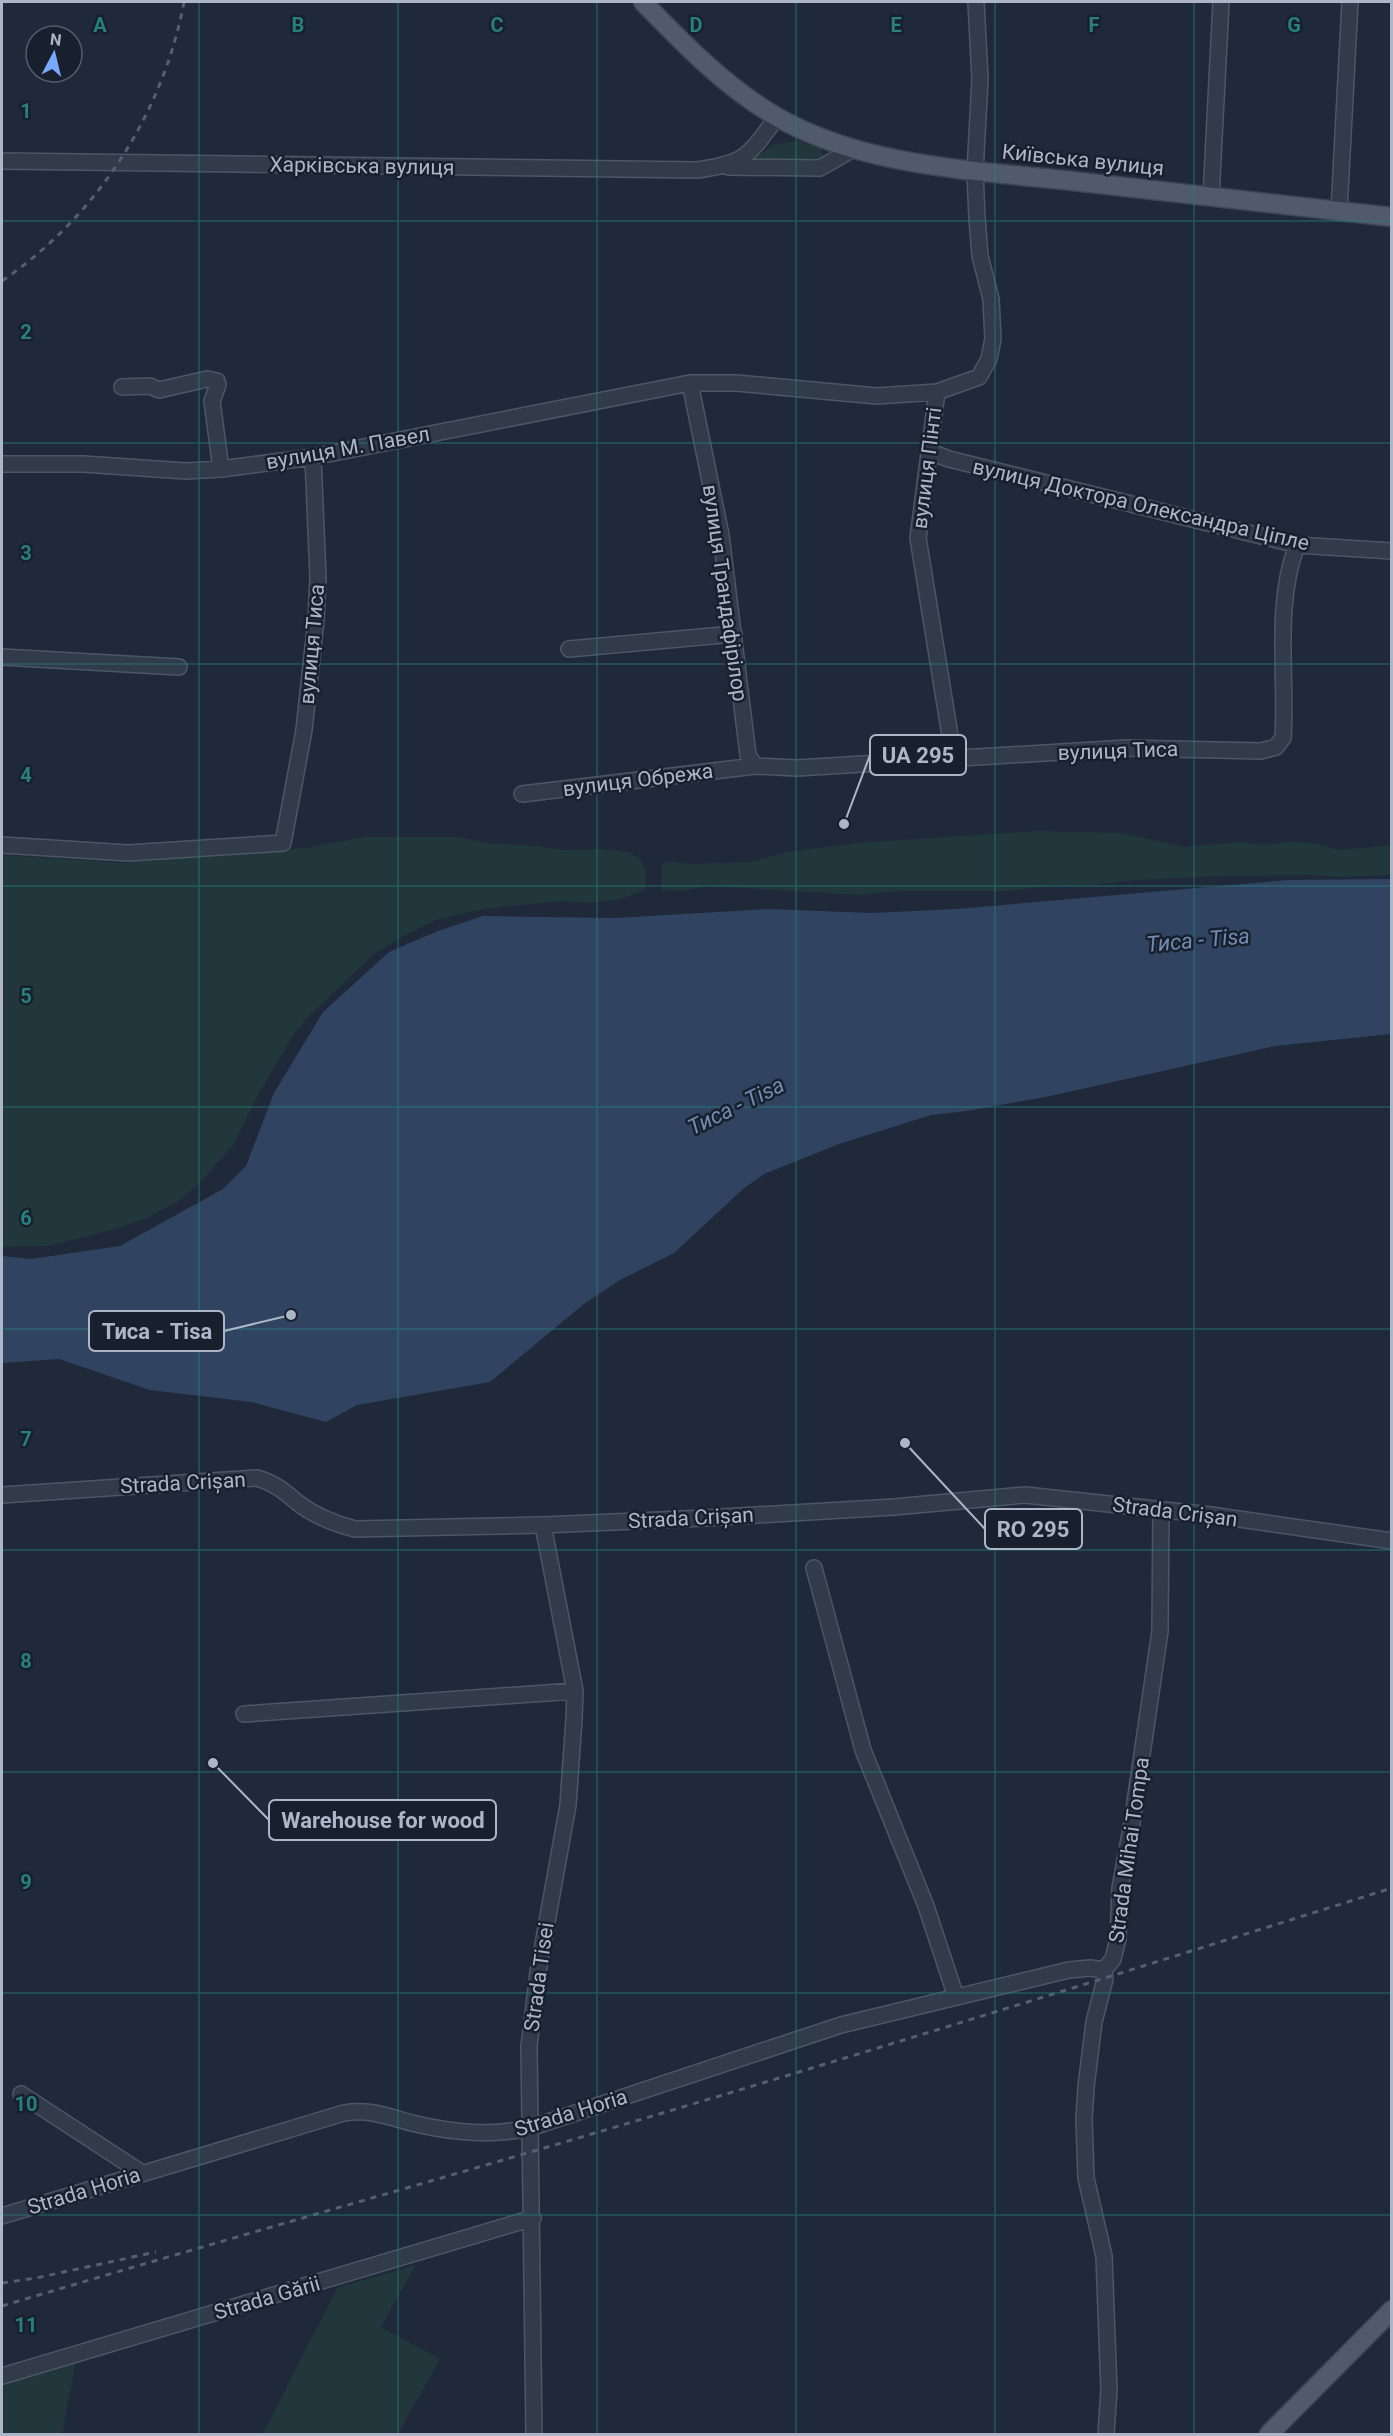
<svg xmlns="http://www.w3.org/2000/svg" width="1393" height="2436" font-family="Roboto,sans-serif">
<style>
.green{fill:#21373b}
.water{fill:#304462}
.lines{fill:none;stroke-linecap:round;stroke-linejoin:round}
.minor-casing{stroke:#4d5665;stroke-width:18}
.major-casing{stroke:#3c4453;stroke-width:21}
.minor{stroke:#323b4a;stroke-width:15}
.major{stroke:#505a6a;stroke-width:18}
.rail{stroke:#545f71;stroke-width:3;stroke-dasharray:6 6;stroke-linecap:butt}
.grid{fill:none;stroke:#27807b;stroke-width:1.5;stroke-opacity:0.55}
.labels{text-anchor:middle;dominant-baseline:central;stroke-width:5;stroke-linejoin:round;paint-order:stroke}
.street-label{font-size:21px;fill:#adb6c7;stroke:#18202e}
.water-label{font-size:22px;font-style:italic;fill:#728bb2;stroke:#18202e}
.grid-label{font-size:20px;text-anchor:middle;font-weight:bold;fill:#27807b;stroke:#18202e;stroke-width:5;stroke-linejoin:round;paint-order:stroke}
.leader{fill:none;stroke:#adb6c7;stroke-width:2}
.callout-dot{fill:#adb6c7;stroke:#18202e;stroke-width:2}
.callout{fill:#18202e;stroke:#adb6c7;stroke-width:2}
.callout-label{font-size:22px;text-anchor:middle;font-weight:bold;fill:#adb6c7}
</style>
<rect width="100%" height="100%" fill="#1f293a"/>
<path class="green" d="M798,141L821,148L823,156L817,162L750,161L775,144Z
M1037,831L1121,833L1184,847L1240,842L1264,845L1288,842L1313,843L1340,850L1391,845V875L1339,877L1310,875L1223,876L1136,880L1082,886L1057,885L1009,891H902L858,895L708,886L683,891L661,890L662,864L669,861L690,864L751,862L787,852L857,843Z
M365,837H458L487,843L540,846L561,850L601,849L627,852L641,859L646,872L645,890L621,899L591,903L561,901L485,909L438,919L400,938L374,954L305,1020L292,1037L258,1095L234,1144L199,1184L177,1202L147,1218L119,1228L49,1246L2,1247V855L127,863L224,853L305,848Z
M416,2265L381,2327L440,2359L398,2434H263L337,2288Z
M76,2361L62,2434H2V2383Z"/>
<path class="water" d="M1391,879V1034L1275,1046L1050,1096L967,1111L931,1115L839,1144L764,1174L743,1189L674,1253L620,1280L584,1304L490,1382L357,1405L326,1422L251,1402L150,1390L59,1359L2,1363V1256L31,1259L120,1246L223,1189L246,1166L274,1093L323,1012L389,952L438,931L483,916L616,918L767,909L872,913L957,909L1288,880Z"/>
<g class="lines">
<defs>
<path id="minor" d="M2,161L697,170C747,163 748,156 777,117
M728,167L820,168L855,148
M1211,197L1221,2
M1339,211L1350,2
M690,383L721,535L748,755L755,766
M122,387L150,386L159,390L207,379L217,381L218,385L212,401L221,469
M928,451L949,459L1297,545L1392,551
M2,464H83L186,471L221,469L313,457L690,383H736L877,396L937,392
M569,649L734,634
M2,657L179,667
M954,760L918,538L937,392L979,377L989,359L993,339L991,299L980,256L977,218L975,172L980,79L976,2
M522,794L755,766L797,768L1126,748L1261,751L1276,747L1283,738C1287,675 1274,605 1297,545
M2,845L128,853L283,843L304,730L316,620L318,578L313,457
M2,1495L257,1478C275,1483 285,1492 298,1503C315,1516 335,1524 355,1529L543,1525L706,1518L894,1507L1025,1495L1211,1515L1392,1541
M814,1568L863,1750L926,1906L956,1997
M244,1714L575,1691
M21,2094L142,2173
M2,2216L344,2113C370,2108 391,2118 416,2124C455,2133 491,2136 530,2128L841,2025L1069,1970L1090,1968L1104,1970
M2,2376L533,2218
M534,2434L529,2046L538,1972L568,1805L574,1719L575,1691L543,1525
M1106,2434L1109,2390L1104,2256L1086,2178L1084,2119L1086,2087L1094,2022L1105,1979L1104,1970L1113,1959L1118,1939L1120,1888L1132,1823L1160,1631L1161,1511"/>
<path id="major" d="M643,2C684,44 725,87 777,117C864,167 974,170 1072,181C1178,193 1285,205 1392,217
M1269,2434L1392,2310"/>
</defs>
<use href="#minor" class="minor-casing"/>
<use href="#major" class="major-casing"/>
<use href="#minor" class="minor"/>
<use href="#major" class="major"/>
<path class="rail" d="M2,281C96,217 163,114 184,2
M2,2283L36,2278L156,2252
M2,2306C179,2253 356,2203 534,2151C821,2067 1106,1978 1392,1888"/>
</g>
<path class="grid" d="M199,2V2434M398,2V2434M597,2V2434M796,2V2434M995,2V2434M1194,2V2434M2,221H1392M2,443H1392M2,664H1392M2,886H1392M2,1107H1392M2,1329H1392M2,1550H1392M2,1772H1392M2,1993H1392M2,2215H1392"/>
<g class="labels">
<g class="street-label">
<text transform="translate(1083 160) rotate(6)">Київська вулиця</text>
<text transform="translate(362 166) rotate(1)">Харківська вулиця</text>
<text transform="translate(348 448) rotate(-10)">вулиця М. Павел</text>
<text transform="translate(927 468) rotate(-83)">вулиця Пінті</text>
<text transform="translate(1141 505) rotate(13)">вулиця Доктора Олександра Ціпле</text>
<text transform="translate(725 593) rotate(82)">вулиця Трандафірілор</text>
<text transform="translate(312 644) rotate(-85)">вулиця Тиса</text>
<text transform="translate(1118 751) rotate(-2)">вулиця Тиса</text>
<text transform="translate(638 780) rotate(-7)">вулиця Обрежа</text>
<text transform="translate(183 1483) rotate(-3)">Strada Crișan</text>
<text transform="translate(1175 1512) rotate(7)">Strada Crișan</text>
<text transform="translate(691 1518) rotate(-3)">Strada Crișan</text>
<text transform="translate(1129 1850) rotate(-82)">Strada Mihai Tompa</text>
<text transform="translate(539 1977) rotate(-82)">Strada Tisei</text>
<text transform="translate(571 2113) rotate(-17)">Strada Horia</text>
<text transform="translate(84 2191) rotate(-17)">Strada Horia</text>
<text transform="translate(267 2298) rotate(-16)">Strada Gării</text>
</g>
<g class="water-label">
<text transform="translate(1198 940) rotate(-5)">Тиса - Tisa</text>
<text transform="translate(736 1106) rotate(-26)">Тиса - Tisa</text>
</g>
</g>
<g class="grid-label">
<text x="100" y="32">A</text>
<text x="298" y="32">B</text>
<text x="497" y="32">C</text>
<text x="696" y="32">D</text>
<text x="896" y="32">E</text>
<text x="1094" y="32">F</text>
<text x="1294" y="32">G</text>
<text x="26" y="118">1</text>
<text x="26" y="339">2</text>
<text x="26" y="560">3</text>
<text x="26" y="782">4</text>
<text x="26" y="1003">5</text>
<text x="26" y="1225">6</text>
<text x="26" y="1446">7</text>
<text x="26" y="1668">8</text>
<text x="26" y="1889">9</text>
<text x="26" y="2111">10</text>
<text x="26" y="2332">11</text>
</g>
<path class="leader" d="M844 824L870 755M291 1315L224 1331M905 1443L985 1529M213 1763L269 1820"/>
<g class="callout-dot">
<circle cx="844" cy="824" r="6"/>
<circle cx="291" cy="1315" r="6"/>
<circle cx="905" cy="1443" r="6"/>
<circle cx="213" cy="1763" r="6"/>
</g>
<g class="callout">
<rect x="870" y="735" width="96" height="40" rx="6"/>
<rect x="89" y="1311" width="135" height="40" rx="6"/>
<rect x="985" y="1509" width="97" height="40" rx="6"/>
<rect x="269" y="1800" width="227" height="40" rx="6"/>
</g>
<g class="callout-label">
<text x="918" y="763">UA 295</text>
<text x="157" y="1339">Тиса - Tisa</text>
<text x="1033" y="1537">RO 295</text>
<text x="383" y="1828">Warehouse for wood</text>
</g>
<rect width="1393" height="2436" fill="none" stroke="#adb6c7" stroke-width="6"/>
<g transform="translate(54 54) rotate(7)"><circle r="28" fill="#18202e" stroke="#545c6b" stroke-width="1.5"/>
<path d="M0-4.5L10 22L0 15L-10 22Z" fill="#79a8ff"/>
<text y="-9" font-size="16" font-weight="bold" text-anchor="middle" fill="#adb6c7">N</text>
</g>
</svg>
